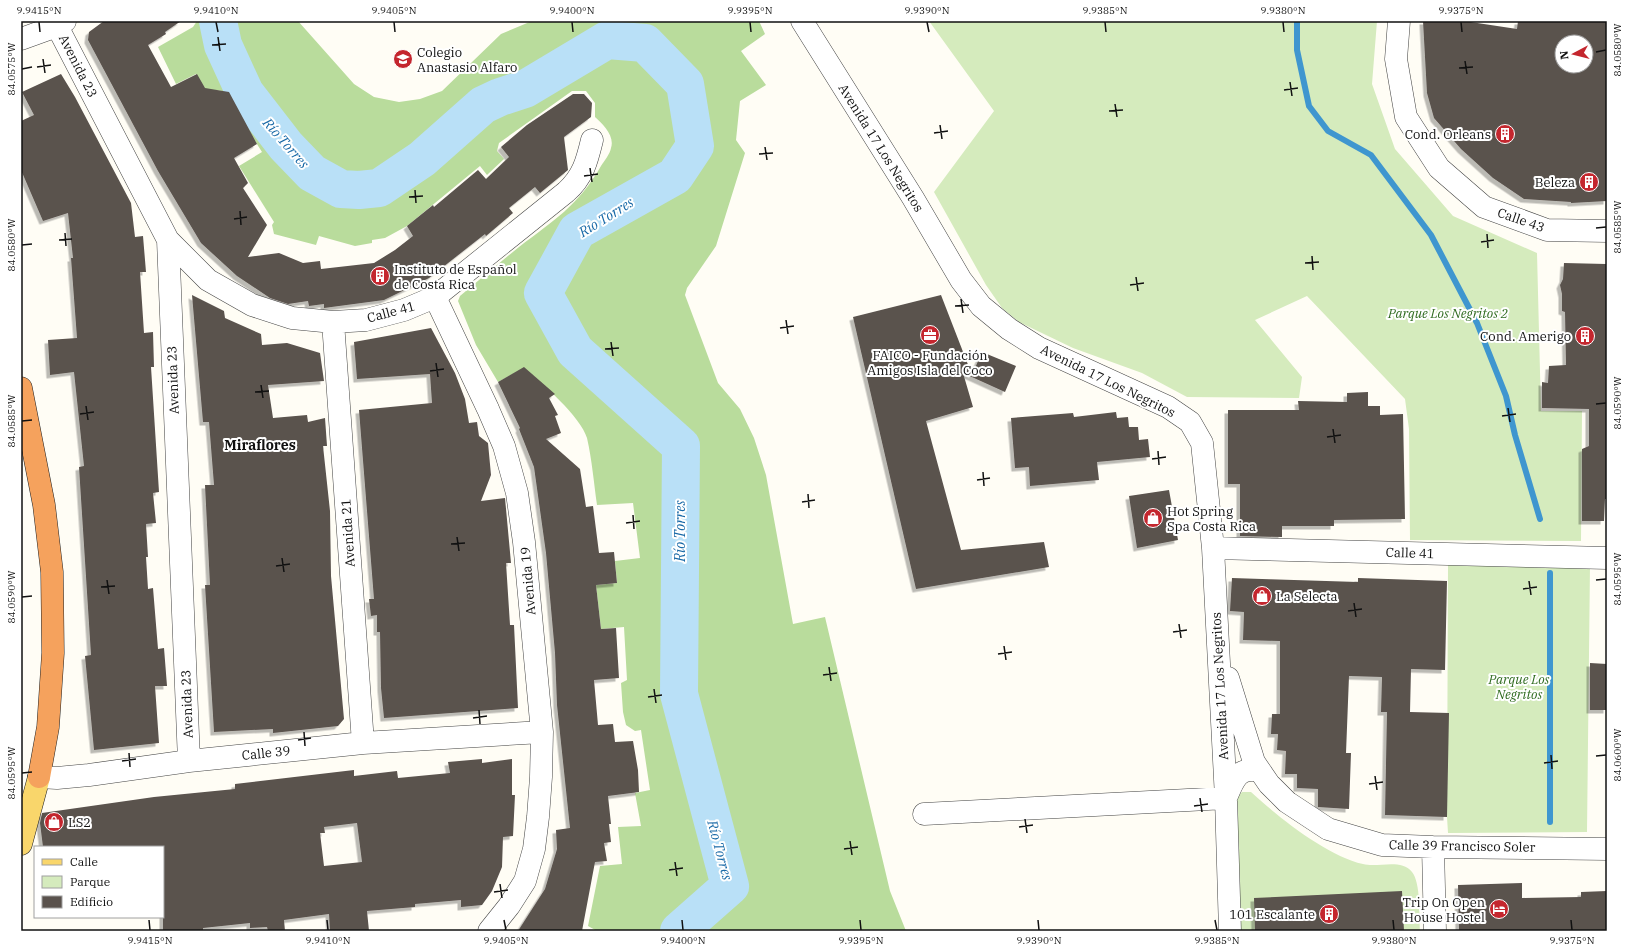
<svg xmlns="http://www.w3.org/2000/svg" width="1628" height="952" font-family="'IBM Plex Serif',serif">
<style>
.green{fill:#d5ebbd}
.forest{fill:#b9dc9c}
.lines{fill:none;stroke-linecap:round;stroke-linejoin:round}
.stream{stroke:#3f96cf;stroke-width:6}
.river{stroke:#b9e0f7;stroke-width:38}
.building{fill:#5a524d;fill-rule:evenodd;filter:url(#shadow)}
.minor-casing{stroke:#444;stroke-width:23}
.major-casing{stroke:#222;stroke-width:23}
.highway-casing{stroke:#222;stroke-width:23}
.minor{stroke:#fff;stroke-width:22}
.major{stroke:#f9d66b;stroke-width:22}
.highway{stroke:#f5a25d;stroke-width:22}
.ticks{fill:none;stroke:#111;stroke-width:1.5}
.labels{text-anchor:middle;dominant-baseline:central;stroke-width:4;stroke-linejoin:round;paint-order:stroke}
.poi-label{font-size:13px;fill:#111;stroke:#fff;text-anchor:start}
.street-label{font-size:13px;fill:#111;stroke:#fff}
.park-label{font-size:13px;font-style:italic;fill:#2f6b1f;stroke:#fff}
.water-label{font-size:14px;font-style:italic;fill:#1768a6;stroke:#fff}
.neighbourhood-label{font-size:14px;font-weight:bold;fill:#111;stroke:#fff}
.neatline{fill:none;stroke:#111;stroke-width:1.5}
.ticks-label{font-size:10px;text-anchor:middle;fill:#111}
</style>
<defs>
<filter id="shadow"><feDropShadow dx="-3.5" dy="3.5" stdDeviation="0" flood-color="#0004"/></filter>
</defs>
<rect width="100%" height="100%" fill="#fffdf5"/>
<path class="green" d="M929,21H1377L1372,84L1395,149L1453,216L1537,253L1541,411H1582L1581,541L1410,540L1409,429L1405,399L1307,296L1255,320L1302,377L1299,398L1187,397L1142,373L1073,348L1019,322L1002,308L986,285L934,192L994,111Z
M1448,565H1590L1587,832L1448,833L1447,817Z
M1242,792H1251C1278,817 1327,856 1363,864C1378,868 1401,858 1412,872C1421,883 1419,916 1420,931H1240L1237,797Z"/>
<path class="forest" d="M197,21H298L354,84L374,97L399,102L420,99L442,91L501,34L532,21H759L765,34L741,51L766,85L740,101L736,140L745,153L716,246L687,288L685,295L718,383L740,409L754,438L766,475L793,624L825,617L890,891L906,931H597L588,926L600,866L622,864L618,827L641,826L635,793L650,790L641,730L635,731L626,725L623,712L621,683L627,680L624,627L601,629L596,585L617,583L615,561L640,558L633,503L597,505C594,484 592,460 587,438C581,417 541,382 524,368L498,382L476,345L458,301L460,296C479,280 499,263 519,247C554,220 578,206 601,166C604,161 610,154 611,148C615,136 603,124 595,117V103L586,91H572L499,143L497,151L504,159L487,175L480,166L407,226L385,238L372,240V243L355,246L319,236L316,245L274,234L272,225L274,222L239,166L262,152L255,141L229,92L215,90L207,93L196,74L176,84L158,47L193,27Z"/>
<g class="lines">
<path class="stream" d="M1297,21V50L1309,106L1328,131L1371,155L1431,235L1477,323L1506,396L1515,435L1540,519
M1550,822V573"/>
<path class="river" d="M218,21L223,45L245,93L286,146L312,173L341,189L359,190L379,188L422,159L483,105L500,97L525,89L607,40L645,43L685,84L695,146L675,176L577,231L543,293L575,351L681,446L679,694L730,886L679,931"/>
</g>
<path class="building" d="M104,21H181L165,32L166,34L148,45L171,87L197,74L205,88L229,92L257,144L234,158L248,183L243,188L267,225L248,257L279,253L303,263L320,261L321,269L374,263L395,250L413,236L407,226L433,205L434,207L478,170L486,179L509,157L501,147L527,125L573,94H584L592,103L591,117L564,137L568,170L540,193L535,187L509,208L513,213L486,236L485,234L429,278L384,300L324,308V304L309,306L308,301L288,304L270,298L237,276L201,243L158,171L88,40L89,32Z
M1423,21H1464L1517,29L1518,21H1607V201L1571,203V202L1524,199L1493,178L1461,149L1434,118L1427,93ZM1562,42H1586V66H1562Z
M61,74L75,97L131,203L135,237L143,236L146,272H140L144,333L153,332L154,367H151L159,492L153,493L156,523L146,524L148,557H146L148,589L153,588L158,649L164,648L167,686H155L159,743L94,750L85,656L91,655L79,467L84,466L74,372L50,375L48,340L77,338L71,258H73L68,213L43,221L21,170V121L34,115L22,92Z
M1564,263L1606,264L1607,499H1605L1604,521H1582V449L1589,446V409L1542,408V382L1548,383L1549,366L1566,365L1565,312L1562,311V294L1560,285L1563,279Z
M192,295L224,311L225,318L261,334L262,345L287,343L320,353L324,381L268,385L273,418L307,415L308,422L325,418L327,446H323L330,511L331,576L344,719L338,726L273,733V729L214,732L205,585H210L205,485H214L209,422H203Z
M941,295L972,375L982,352L1016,366L1005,392L963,373L973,407L926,421L961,550L1044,542L1049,567L916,589L853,317Z
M431,328L455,373L465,399L469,423L477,422L479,436L488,443L491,475L481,501L505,498L511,563H506L510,625H514L518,708L384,718L381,688L380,632H377V615L371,616L369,599H374L359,410L432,403L430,374L357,379L354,342Z
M524,367L555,394L549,398L558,415L555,416L561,433L546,439L580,469L586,507L593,506L599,553L614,552L617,583L596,585L601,629L616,628L619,678L594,680L598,725L613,724L615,742L633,741L638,770L639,792L608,796L611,824H609L611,842L604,843L607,861L595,862L582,931H518L545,889L557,849L556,830L570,828L557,705L555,653L546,553L534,467L519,429L520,428L498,382Z
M1368,392V406H1380V415L1403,414L1405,519L1334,520V526H1282V537L1240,536V484H1228V410H1299L1298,401L1347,402V393Z
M1116,412L1117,418L1128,417L1129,427H1138L1139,440L1148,439L1150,457L1097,462L1099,480L1030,486L1029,467L1015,468L1011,418L1073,413L1074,417Z
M1169,490L1178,540L1137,548L1129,496Z
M1232,578L1358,582V578L1447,581L1445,670L1411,669L1410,712L1449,713L1447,817L1385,815L1387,712H1381L1382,677L1349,676L1346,753H1351L1349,809L1318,807V789L1297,788V774H1285L1286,751L1277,750L1278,734H1271L1272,714H1280V641L1243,640L1244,612L1230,611Z
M1590,663L1607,664V710H1590Z
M482,759V763L512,759V795H515L513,836L503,837L502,867L492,891L482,905L461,907V900L415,904V907L367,911L369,931H330L329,914L284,920L285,931H268L267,927L250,928V923L203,928V931H163V847H43L40,823L42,813L154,797L235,789V784L354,770V776L397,771L398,778L450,773L448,762ZM357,823L362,862L324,866L320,833H325L324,827Z
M1522,883V898L1581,897V892L1607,891V931H1459L1458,885Z
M1402,891L1404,931H1368V930L1255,931L1254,898Z"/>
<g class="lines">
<defs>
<path id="minor" d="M802,21L913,198L961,280L981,306L1009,329L1039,348L1168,407L1190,422L1202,443L1213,548L1226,798L1230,931
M1399,21L1396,59L1406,117L1439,168L1484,207L1547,230L1607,231
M57,26L168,240L189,761
M21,39L57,26L65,21
M168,240L208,280L252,305L292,318L333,322L366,320L404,310L435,297L566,192C583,177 587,161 592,140
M435,297L488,409L504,446L517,493L524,542L542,732L541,777L538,817L534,849L525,881L509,906L489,931
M333,322L363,743
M1213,548L1607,558
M1228,678L1254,762L1269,784L1287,802L1328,829L1382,845L1433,847L1607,849
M39,777L57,778L89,775L189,761L363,743L542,732
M924,814L1226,798C1234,779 1237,768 1259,770
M1433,847L1435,931"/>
<path id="major" d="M21,844L39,777"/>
<path id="highway" d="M21,388L44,505L52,572L53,653L48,727L39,777"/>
</defs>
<use href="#minor" class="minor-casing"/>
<use href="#major" class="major-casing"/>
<use href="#highway" class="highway-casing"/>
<use href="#minor" class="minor"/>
<use href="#major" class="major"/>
<use href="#highway" class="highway"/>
</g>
<path class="ticks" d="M39,22L40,32M216,22L218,32M394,22L395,32M572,22L573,32M750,22L751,32M927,22L929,32M1105,22L1106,32M1283,22L1284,32M1461,22L1462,32M218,37L220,51M212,45L226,44M1596,52L1606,50M43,59L45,73M1465,61L1467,74M37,67L51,65M1459,68L1473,67M22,69L32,67M1290,82L1292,96M1284,90L1298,88M1115,104L1117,117M1109,111L1123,110M940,125L942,139M934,133L948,131M765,147L767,160M759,154L773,153M590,168L592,182M584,176L598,174M415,190L416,203M409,197L423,196M240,211L241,225M234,219L247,217M1596,228L1606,227M65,233L66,246M1487,234L1488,248M59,240L72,239M1481,242L1494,240M22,245L32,244M1312,256L1313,270M1305,263L1319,262M1136,277L1138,291M1130,285L1144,283M961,299L963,313M955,306L969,305M786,320L788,334M780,328L794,326M611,342L613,356M605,349L619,348M436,363L438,377M430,371L444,369M261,385L263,398M255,392L269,391M1596,404L1606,403M86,406L88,420M1508,408L1510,422M80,414L94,412M1502,416L1516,414M22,421L32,420M1333,429L1335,443M1327,437L1341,435M1158,451L1159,465M1152,459L1166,457M983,472L984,486M977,480L990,478M808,494L809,508M802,502L815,500M633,515L634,529M626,523L640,521M457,537L459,551M451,544L465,543M282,558L284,572M276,566L290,564M107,580L109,594M1596,580L1606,579M1529,581L1531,595M101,587L115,586M1523,589L1537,587M22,597L32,596M1354,603L1356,617M1348,611L1362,609M1179,624L1181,638M1173,632L1187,630M1004,646L1006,660M998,654L1012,652M829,667L831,681M823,675L837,673M654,689L656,703M648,697L662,695M479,710L480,724M473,718L487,716M304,732L305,746M298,740L311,738M129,753L130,767M1551,755L1552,769M1596,756L1606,755M122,761L136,759M1544,763L1558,761M22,773L32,772M1375,776L1377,790M1369,784L1383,782M1200,798L1202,812M1194,806L1208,804M1025,819L1027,833M1019,827L1033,825M850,841L852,855M844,849L858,847M675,862L677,876M669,870L683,868M500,884L502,898M494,892L508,890M149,920L150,930M327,920L328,930M504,920L506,930M682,920L683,930M860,920L861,930M1038,920L1039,930M1215,920L1217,930M1393,920L1394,930M1571,920L1572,930"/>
<defs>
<symbol id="school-disc" viewBox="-11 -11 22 22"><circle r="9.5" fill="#c4262e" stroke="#fff"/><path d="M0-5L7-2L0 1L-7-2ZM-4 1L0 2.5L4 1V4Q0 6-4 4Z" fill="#fff"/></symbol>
<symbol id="building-disc" viewBox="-11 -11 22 22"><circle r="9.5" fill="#c4262e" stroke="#fff"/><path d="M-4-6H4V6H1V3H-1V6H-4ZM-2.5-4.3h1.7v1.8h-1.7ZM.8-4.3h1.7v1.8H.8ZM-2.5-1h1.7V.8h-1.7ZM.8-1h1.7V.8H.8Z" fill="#fff"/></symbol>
<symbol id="office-disc" viewBox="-11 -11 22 22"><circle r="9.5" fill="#c4262e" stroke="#fff"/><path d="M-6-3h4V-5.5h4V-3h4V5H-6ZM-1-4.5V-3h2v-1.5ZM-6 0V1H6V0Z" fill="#fff"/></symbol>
<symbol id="shop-disc" viewBox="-11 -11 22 22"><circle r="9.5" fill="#c4262e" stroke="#fff"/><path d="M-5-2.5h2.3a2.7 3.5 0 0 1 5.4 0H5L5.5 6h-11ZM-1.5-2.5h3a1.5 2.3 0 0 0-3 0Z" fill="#fff"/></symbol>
<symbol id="hotel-disc" viewBox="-11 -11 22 22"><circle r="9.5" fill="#c4262e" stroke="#fff"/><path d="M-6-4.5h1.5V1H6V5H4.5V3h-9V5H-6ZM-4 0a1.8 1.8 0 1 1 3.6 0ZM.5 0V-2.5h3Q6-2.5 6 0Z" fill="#fff"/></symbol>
</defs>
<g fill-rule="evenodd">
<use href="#school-disc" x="392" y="48" width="22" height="22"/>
<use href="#building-disc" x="1494" y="123" width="22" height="22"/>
<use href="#building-disc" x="1578" y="171" width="22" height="22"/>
<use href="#building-disc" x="369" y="265" width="22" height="22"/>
<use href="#office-disc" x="919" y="324" width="22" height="22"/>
<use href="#building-disc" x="1574" y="325" width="22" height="22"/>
<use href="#shop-disc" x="1142" y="507" width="22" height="22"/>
<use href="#shop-disc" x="1251" y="585" width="22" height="22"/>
<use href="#shop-disc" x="43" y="811" width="22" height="22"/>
<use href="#hotel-disc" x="1488" y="898" width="22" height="22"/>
<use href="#building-disc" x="1318" y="903" width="22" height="22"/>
</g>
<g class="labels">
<g class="poi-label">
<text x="417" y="52">Colegio<tspan x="417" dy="15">Anastasio Alfaro</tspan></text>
<text x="1491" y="134" text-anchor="end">Cond. Orleans</text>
<text x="1575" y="182" text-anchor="end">Beleza</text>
<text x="394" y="269">Instituto de Español<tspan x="394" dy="15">de Costa Rica</tspan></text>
<text x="1571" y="336" text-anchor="end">Cond. Amerigo</text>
<text x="930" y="355" text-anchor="middle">FAICO - Fundación<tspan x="930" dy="15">Amigos Isla del Coco</tspan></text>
<text x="1167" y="511">Hot Spring<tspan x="1167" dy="15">Spa Costa Rica</tspan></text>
<text x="1276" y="596">La Selecta</text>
<text x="68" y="822">LS2</text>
<text x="1485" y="902" text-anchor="end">Trip On Open<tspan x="1485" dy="15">House Hostel</tspan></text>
<text x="1315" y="914" text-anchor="end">101 Escalante</text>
</g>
<g class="street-label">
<text transform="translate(78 66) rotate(63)">Avenida 23</text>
<text transform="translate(881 148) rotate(58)">Avenida 17 Los Negritos</text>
<text transform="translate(1521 220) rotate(19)">Calle 43</text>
<text transform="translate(391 312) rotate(-15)">Calle 41</text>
<text transform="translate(173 380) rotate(-92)">Avenida 23</text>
<text transform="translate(1108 381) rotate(26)">Avenida 17 Los Negritos</text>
<text transform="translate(348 533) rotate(-94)">Avenida 21</text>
<text transform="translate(1410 553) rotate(2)">Calle 41</text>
<text transform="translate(528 581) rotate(-95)">Avenida 19</text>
<text transform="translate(1220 686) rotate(-93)">Avenida 17 Los Negritos</text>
<text transform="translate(187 704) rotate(-92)">Avenida 23</text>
<text transform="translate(266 753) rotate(-6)">Calle 39</text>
<text transform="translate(1462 846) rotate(1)">Calle 39 Francisco Soler</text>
</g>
<g class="park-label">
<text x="1448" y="313">Parque Los Negritos 2</text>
<text x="1519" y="679">Parque Los<tspan x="1519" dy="15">Negritos</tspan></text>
</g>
<g class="water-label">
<text transform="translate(286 143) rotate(49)">Río Torres</text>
<text transform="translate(606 217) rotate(-32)">Río Torres</text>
<text transform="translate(680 531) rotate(-90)">Río Torres</text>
<text transform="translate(720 850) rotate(75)">Río Torres</text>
</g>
<g class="neighbourhood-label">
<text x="260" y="445">Miraflores</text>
</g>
</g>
<rect width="1628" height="952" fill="none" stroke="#ffffff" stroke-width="44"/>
<rect x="34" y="846" width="130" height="72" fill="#ffffff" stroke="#a0a0a0"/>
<rect x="42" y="859" width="20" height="6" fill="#f9d66b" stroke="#a0a0a0"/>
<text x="70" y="866" font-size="12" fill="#111111">Calle</text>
<rect x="42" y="876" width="20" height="12" fill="#d5ebbd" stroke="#a0a0a0"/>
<text x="70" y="886" font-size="12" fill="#111111">Parque</text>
<rect x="42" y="896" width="20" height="12" fill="#5a524d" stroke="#a0a0a0"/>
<text x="70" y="906" font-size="12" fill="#111111">Edificio</text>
<g transform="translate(1574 54) rotate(263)"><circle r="19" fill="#ffffff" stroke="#a0a0a0"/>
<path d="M0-3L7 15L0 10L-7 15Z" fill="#c4262e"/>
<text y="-6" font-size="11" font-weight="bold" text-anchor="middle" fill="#111111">N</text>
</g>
<rect x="22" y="22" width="1584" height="908" class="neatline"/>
<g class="ticks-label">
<text x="39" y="14">9.9415°N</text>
<text x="216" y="14">9.9410°N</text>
<text x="394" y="14">9.9405°N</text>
<text x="572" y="14">9.9400°N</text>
<text x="750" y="14">9.9395°N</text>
<text x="927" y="14">9.9390°N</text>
<text x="1105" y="14">9.9385°N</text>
<text x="1283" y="14">9.9380°N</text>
<text x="1461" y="14">9.9375°N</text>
<text transform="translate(1617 50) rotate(-90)" y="4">84.0580°W</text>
<text transform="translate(11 69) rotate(-90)" y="4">84.0575°W</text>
<text transform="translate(1617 227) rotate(-90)" y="4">84.0585°W</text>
<text transform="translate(11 245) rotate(-90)" y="4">84.0580°W</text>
<text transform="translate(1617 403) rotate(-90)" y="4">84.0590°W</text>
<text transform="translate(11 421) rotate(-90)" y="4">84.0585°W</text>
<text transform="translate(1617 579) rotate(-90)" y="4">84.0595°W</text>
<text transform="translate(11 597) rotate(-90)" y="4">84.0590°W</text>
<text transform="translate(1617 755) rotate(-90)" y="4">84.0600°W</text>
<text transform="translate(11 773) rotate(-90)" y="4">84.0595°W</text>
<text x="150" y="944">9.9415°N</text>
<text x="328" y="944">9.9410°N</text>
<text x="506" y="944">9.9405°N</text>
<text x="683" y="944">9.9400°N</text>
<text x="861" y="944">9.9395°N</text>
<text x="1039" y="944">9.9390°N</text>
<text x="1217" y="944">9.9385°N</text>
<text x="1394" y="944">9.9380°N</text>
<text x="1572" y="944">9.9375°N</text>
</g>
</svg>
